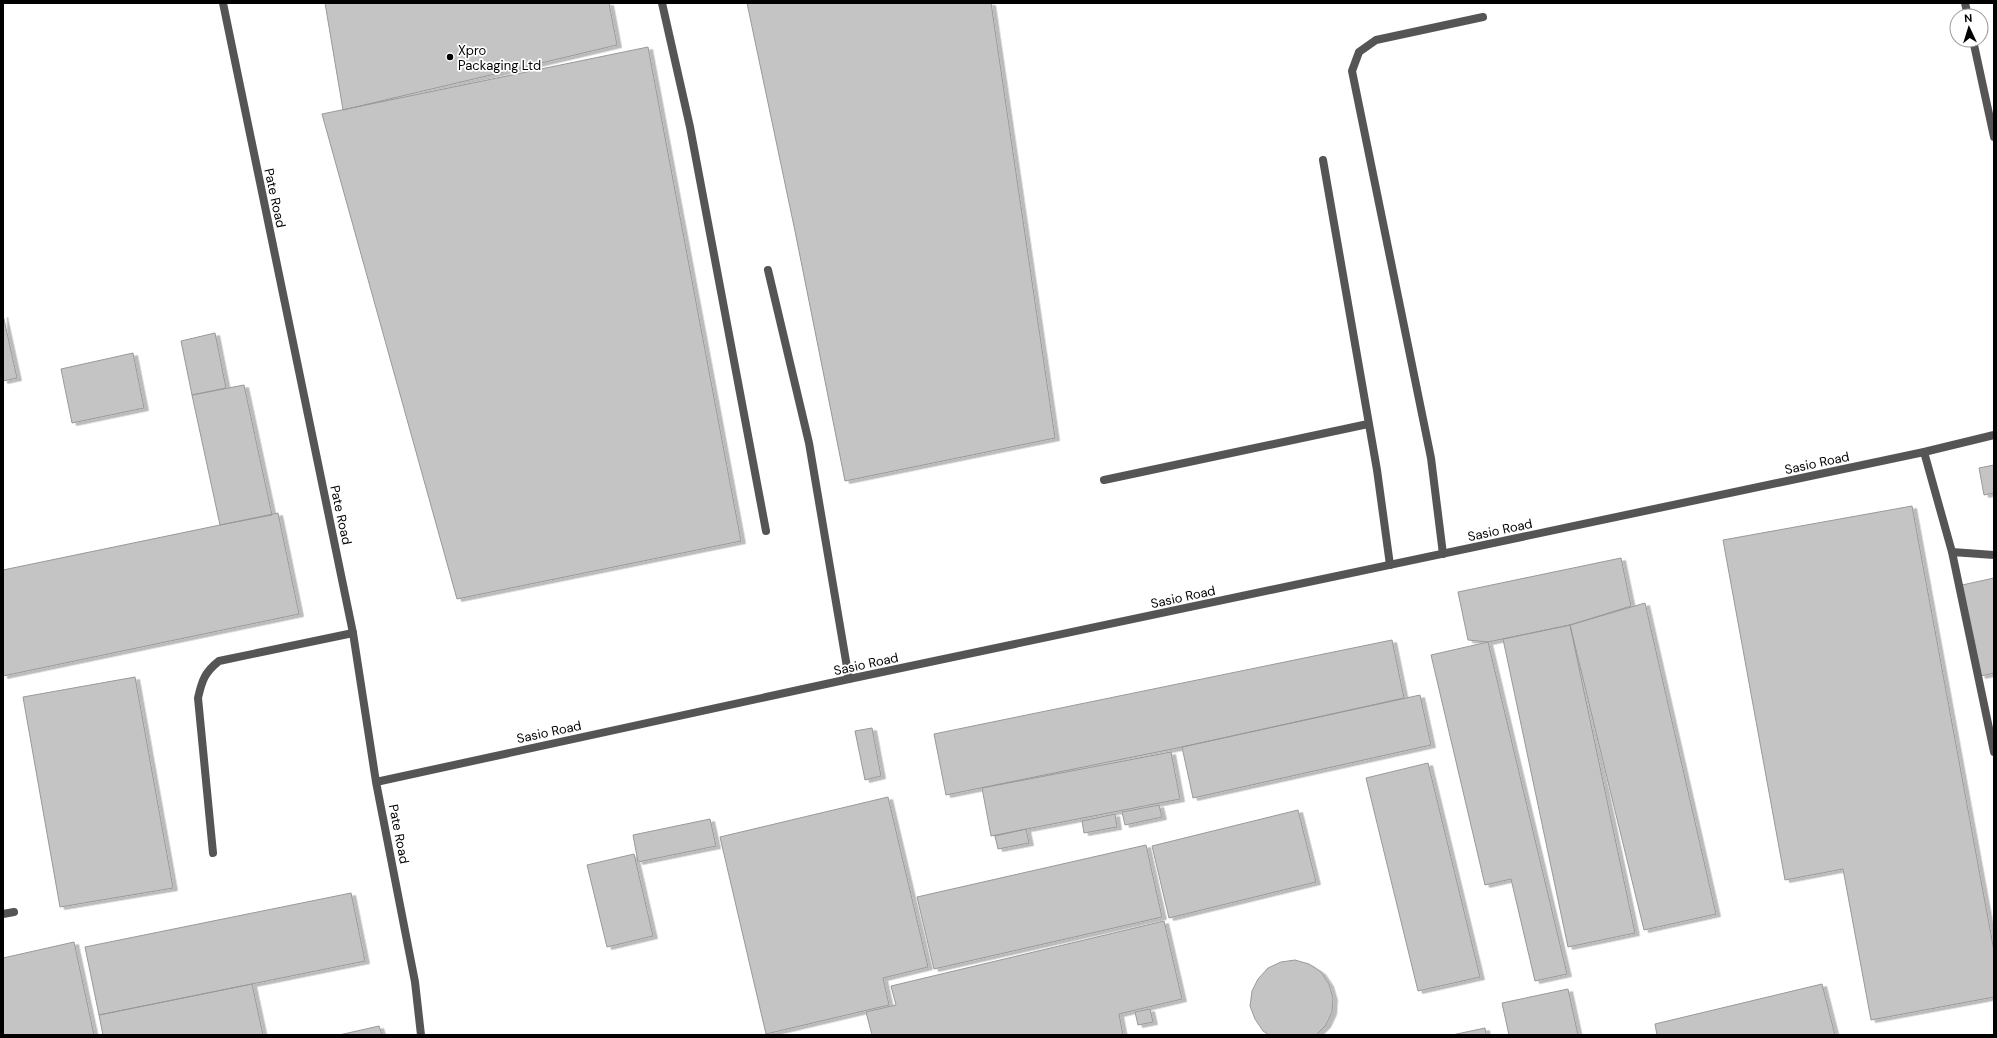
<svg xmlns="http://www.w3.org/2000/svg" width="1997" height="1038" font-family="'DM Sans',sans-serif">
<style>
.building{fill:#c4c4c4;stroke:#999;filter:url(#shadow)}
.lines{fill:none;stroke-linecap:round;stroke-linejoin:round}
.lane{stroke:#555;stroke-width:8}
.street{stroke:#555;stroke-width:8}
.poi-dot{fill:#000;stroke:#fff;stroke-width:1.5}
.labels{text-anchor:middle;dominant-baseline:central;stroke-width:3.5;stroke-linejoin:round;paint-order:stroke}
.poi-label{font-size:13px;fill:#000;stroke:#fff;text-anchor:start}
.street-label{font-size:13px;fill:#000;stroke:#fff}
</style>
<defs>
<filter id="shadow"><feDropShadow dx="4.5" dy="2.5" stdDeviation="0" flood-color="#0004"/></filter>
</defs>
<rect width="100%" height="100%" fill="#fff"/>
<path class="building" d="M325,3H609L617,45L343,110Z
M747,3H991L1055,438L845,481L795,231Z
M648,47L741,541L457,599L322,114Z
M3,315L17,378L3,381Z
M215,333L226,388L192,395L181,341Z
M133,353L144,408L72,423L61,369Z
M244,385L272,515L220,525L192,395Z
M1994,465V493L1984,495L1979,468Z
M1912,506L1994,951V997L1871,1020L1843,869L1785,880L1723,540Z
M278,513L299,614L3,676V570Z
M1621,558L1631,606L1570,625L1488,642L1468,640L1458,592Z
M1994,578V673L1981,676L1962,585Z
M1645,603L1716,914L1644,930L1570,625Z
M1570,625L1635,933L1568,947L1503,639Z
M1392,640L1404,698L1182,747L946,795L934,734Z
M1488,642L1567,974L1535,981L1511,879L1485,885L1431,655Z
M135,677L173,888L60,907L23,697Z
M1420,695L1431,745L1193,798L1182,747Z
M872,728L881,776L865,780L855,731Z
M1171,752L1180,799L991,836L982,788Z
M1428,763L1480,977L1418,991L1366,778Z
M888,797L928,967L883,978L889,1005L766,1034L720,837Z
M1159,805L1162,817L1125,825L1122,812Z
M1298,810L1316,882L1169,918L1152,846Z
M1115,814L1117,827L1084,833L1082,821Z
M710,819L716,846L638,862L633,835Z
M1026,829L1029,843L998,849L995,836Z
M1146,845L1162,917L934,969L917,897Z
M634,854L653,936L607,947L587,865Z
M351,893L365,961L99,1015L85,947Z
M1164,921L1182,999L1119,1014L1123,1035H872L866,1012L896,1005L891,986Z
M74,942L94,1035H3V958Z
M1295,960L1309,964L1321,972L1329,984L1333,998L1332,1012L1326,1025L1316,1035H1269L1263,1031L1255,1019L1250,1006L1252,991L1258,979L1268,968L1281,962Z
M252,984L263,1035H103L99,1015Z
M1822,984L1835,1035H1657L1655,1024Z
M1568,989L1578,1035H1509L1502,1003Z
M1150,1009L1153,1022L1138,1025L1135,1012Z
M379,1026L382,1035H339Z
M1485,1028L1486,1035H1452Z"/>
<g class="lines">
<path class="lane" d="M662,3L690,127L766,531
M1965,3L1968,16
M1973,40L1994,137
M1323,160L1377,470L1390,565
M768,270L809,443L849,679
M1924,452L1952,552L1994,752
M1104,480L1368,424
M1952,552L1994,555
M1443,554L1431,458L1352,71L1359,52L1376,40L1483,17
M213,853L198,698C202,680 205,672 219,661L353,633
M3,914L14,912"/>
<path class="street" d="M223,3L353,633L376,782L415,982L421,1035
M376,782L849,679L1924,452L1994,435"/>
</g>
<circle class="poi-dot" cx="450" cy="57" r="4"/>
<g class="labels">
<g class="poi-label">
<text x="458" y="50">Xpro<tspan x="458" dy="15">Packaging Ltd</tspan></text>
</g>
<g class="street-label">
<text transform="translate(275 198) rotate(78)">Pate Road</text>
<text transform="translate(1817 463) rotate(-12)">Sasio Road</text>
<text transform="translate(341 515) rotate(78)">Pate Road</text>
<text transform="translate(1500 530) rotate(-12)">Sasio Road</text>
<text transform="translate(1183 597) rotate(-12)">Sasio Road</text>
<text transform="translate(866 664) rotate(-12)">Sasio Road</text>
<text transform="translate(549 732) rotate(-12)">Sasio Road</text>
<text transform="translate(399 834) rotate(79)">Pate Road</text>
</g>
</g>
<rect width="1997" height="1038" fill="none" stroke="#000000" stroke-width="8"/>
<g transform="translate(1969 28) rotate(356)"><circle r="19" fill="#ffffff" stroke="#999999"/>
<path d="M0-3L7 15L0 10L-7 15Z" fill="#000000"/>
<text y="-6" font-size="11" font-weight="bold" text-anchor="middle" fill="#000000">N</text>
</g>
</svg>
